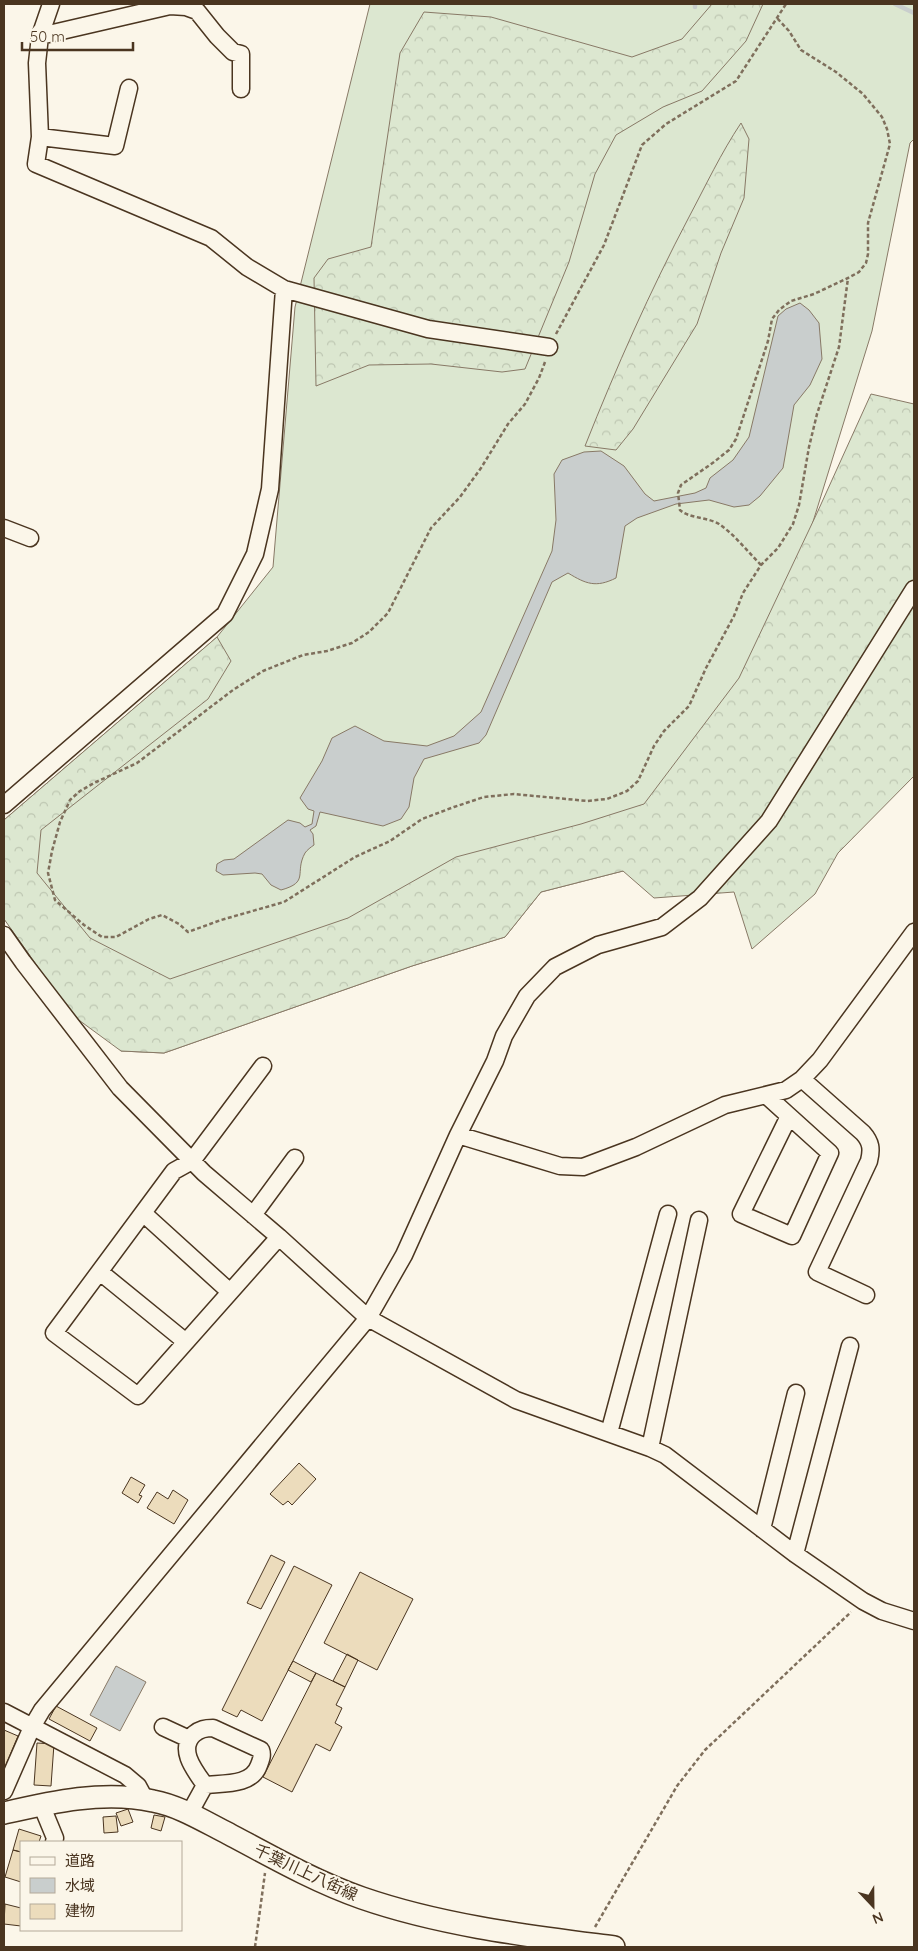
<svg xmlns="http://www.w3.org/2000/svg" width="918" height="1951" font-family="Quicksand,'Noto Sans JP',sans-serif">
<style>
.grass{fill:#dce7d0;stroke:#887966}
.forest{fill:url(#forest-crowns);stroke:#887966}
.water{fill:#c9cecd;stroke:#887966}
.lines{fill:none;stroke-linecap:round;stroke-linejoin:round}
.stream{stroke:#c9cecd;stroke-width:4.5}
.building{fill:#ecdcbc;stroke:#4a3520}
.minor-casing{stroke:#4a3520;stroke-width:19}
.major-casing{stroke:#4a3520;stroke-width:24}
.path{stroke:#7f6f5c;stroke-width:2.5;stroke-dasharray:4 2.5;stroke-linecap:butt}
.minor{stroke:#fbf6e9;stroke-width:16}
.major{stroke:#fbf6e9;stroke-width:21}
.labels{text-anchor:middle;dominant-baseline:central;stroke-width:4;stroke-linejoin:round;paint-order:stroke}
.street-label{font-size:16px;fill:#4a3520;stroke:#fbf6e9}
</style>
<defs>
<pattern id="forest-crowns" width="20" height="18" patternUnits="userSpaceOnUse" patternTransform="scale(1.25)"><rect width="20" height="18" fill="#dce7d0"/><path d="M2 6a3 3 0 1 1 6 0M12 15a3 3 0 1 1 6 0" fill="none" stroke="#bec7b2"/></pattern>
</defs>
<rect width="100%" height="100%" fill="#fbf6e9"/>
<path class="grass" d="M370,4H914V139L910,143L872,331L748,732L623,871L541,892L505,937L412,966L164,1053L121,1051L4,919V820L217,637L273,567L295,307Z"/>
<path class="forest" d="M712,4H763L746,41L702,91L663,107L616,135L595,174L569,262L525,369L502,372L431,364L369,365L316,386L314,278L328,259L371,247L400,53L424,12L491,17L632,57L682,39Z
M741,123L749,139L744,198L721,253L697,324L633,429L616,450L585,446C616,368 650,291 689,217C706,185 721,153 741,123Z
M871,394L914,404V776L838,853L815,894L752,949L734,892L654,898L623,871L541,892L505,937L412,966L164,1053L121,1051L72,1015L4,919V820L217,637L231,661L208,699L41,830L37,873L90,938L170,979L348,918L456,857L581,824L644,804L739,678L817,513Z"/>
<path class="water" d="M800,303L809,310L819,323L822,359L810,385L794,405L783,468L760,496L749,505L734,507L709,500L676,504L637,518L625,526L616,578C596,588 586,584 568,573L552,582L486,735L479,743L424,759L414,778L409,807L401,819L383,826L320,812L316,826L310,830L313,834L314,845C311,847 307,850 305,853C294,873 310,882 281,890L271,885L262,874L255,873L223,875L216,871L217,864L224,860L234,859L288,820L300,823L305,827L312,824L314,811L308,809L300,798L322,761L332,738L355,726L384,741L427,746L454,736L481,712L552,551L556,520L554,474L562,460L584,452L601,451L624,466L645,494L654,501L695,493L706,488L710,478L733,460L749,437L778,316L786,309Z
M116,1666L146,1682L120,1731L90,1715Z"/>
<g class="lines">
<path class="stream" d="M695,4V7
M895,4L914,13"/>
</g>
<path class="building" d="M299,1463L316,1479L292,1505L288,1501L283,1505L270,1494Z
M131,1477L145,1485L139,1495L142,1496L138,1503L122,1493Z
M173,1490L188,1500L174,1524L147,1508L157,1492L168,1499Z
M271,1555L285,1562L261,1609L247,1603Z
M294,1566L332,1585L262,1721L241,1710L237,1717L222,1710Z
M360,1572L413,1599L377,1670L324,1643Z
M347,1654L358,1660L345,1687L333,1681Z
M293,1661L316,1673L311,1682L288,1670Z
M316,1673L345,1687L336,1705L342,1708L335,1723L342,1727L330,1751L316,1744L292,1792L263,1777Z
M56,1706L97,1728L90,1741L49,1719Z
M4,1730L18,1736L5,1767L4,1766Z
M37,1743L54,1744L51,1786L34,1785Z
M128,1809L133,1822L121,1826L116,1813Z
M154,1815L165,1817L161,1831L151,1828Z
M116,1816L118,1832L104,1833L103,1817Z
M19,1829L41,1836L39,1842H21V1852L13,1850Z
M13,1850L21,1852V1882L5,1877Z
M5,1904L21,1908V1926L4,1924Z"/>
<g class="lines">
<defs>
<path id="minor" d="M51,4L40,36L37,63L40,137L36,164L211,238L247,267L284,289L428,329L549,347
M40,36L170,6L186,7L197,11L217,36L233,52L241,54V89
M40,137L115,146L129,88
M4,528L30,538
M4,805L225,614L255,554L270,489L284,289
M4,935L23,962L120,1088L204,1173L279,1237L368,1318L516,1400L650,1448L665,1455L795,1554L863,1601L882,1611L914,1621
M263,1066L192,1161L174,1171L54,1333L138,1396L279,1237
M802,1079L863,1133C871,1142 872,1149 869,1161L817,1272L866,1295
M767,1096L830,1153L792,1236L741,1214L789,1116
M458,1135L560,1166L583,1167L636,1147L725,1105L786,1090L802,1079L820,1060L914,932
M143,1213L230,1292
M253,1215L295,1158
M100,1272L186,1342
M609,1433L668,1214
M650,1448L699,1220
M762,1529L796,1393
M795,1554L850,1346
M4,1712L125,1775L138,1786L145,1799
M163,1727L189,1739
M4,1791L32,1727L42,1710L368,1318L404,1255L458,1135L495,1061L504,1036L527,996L555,967L598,945L662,927L700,898L769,821L914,589
M41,1804L55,1838L54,1842
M189,1814L205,1785C195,1771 177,1749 194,1734C200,1729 205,1728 213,1728L261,1750C263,1755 261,1760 259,1765C252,1786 223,1783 205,1785"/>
<path id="major" d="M4,1813C52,1802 104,1790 153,1801C180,1806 205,1822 229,1834C272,1857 316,1882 362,1898C443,1926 530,1936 614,1947"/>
</defs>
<use href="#minor" class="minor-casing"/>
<use href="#major" class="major-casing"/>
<path class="path" d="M556,334L604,245L642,145L666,124L736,81L786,4
M545,362L539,378L525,404L508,424L481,468L460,497L431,528L388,613L369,632L352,643L327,651L303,655L263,671L233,690L137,763L94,783L80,791L70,800L60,822L52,851L48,873L55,900L84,925L102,937H116L149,919L162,915L179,924L188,932L221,920L284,902L355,857L390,841L422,819L454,807L484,797L514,794L587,801L607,799L627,791L638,781L654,746L664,731L689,706L706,668L734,616L743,593L761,565L778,548L793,524L799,505L809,447L817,414L839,347L848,278
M761,565C748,552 735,535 719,524C707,517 688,518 680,510L678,493L681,485L714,462L729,450L736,439L768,341L772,319L779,310L791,301L814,294L848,278L859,272L866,263L868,254V223L890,144L887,129L882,117L863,94L836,72L801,50L789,31L777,18
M595,1927L677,1786L705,1750L851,1612
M255,1947L265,1873"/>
<use href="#minor" class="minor"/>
<use href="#major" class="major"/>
</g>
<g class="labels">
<g class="street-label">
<text transform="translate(306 1872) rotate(25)">千葉川上八街線</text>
</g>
</g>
<rect width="918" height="1951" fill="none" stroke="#4a3520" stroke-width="10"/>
<rect x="20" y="1841" width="162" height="90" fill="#fbf6e9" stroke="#b4a999"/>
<rect x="30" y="1857" width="25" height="8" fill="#fbf6e9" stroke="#b4a999"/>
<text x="65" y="1866" font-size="15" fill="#4a3520">道路</text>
<rect x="30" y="1878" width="25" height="15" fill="#c9cecd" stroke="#b4a999"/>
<text x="65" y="1891" font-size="15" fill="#4a3520">水域</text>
<rect x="30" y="1904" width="25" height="15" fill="#ecdcbc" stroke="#b4a999"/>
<text x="65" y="1916" font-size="15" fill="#4a3520">建物</text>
<g transform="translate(873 1906) rotate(158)" stroke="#fbf6e9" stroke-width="4" paint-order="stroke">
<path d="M0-4L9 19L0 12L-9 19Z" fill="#4a3520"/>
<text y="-8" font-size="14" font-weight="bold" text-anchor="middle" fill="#4a3520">N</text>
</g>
<path d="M22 42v8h111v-8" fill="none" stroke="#4a3520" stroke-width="2.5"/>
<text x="30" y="42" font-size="15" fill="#4a3520" stroke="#fbf6e9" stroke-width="4" paint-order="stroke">50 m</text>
</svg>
